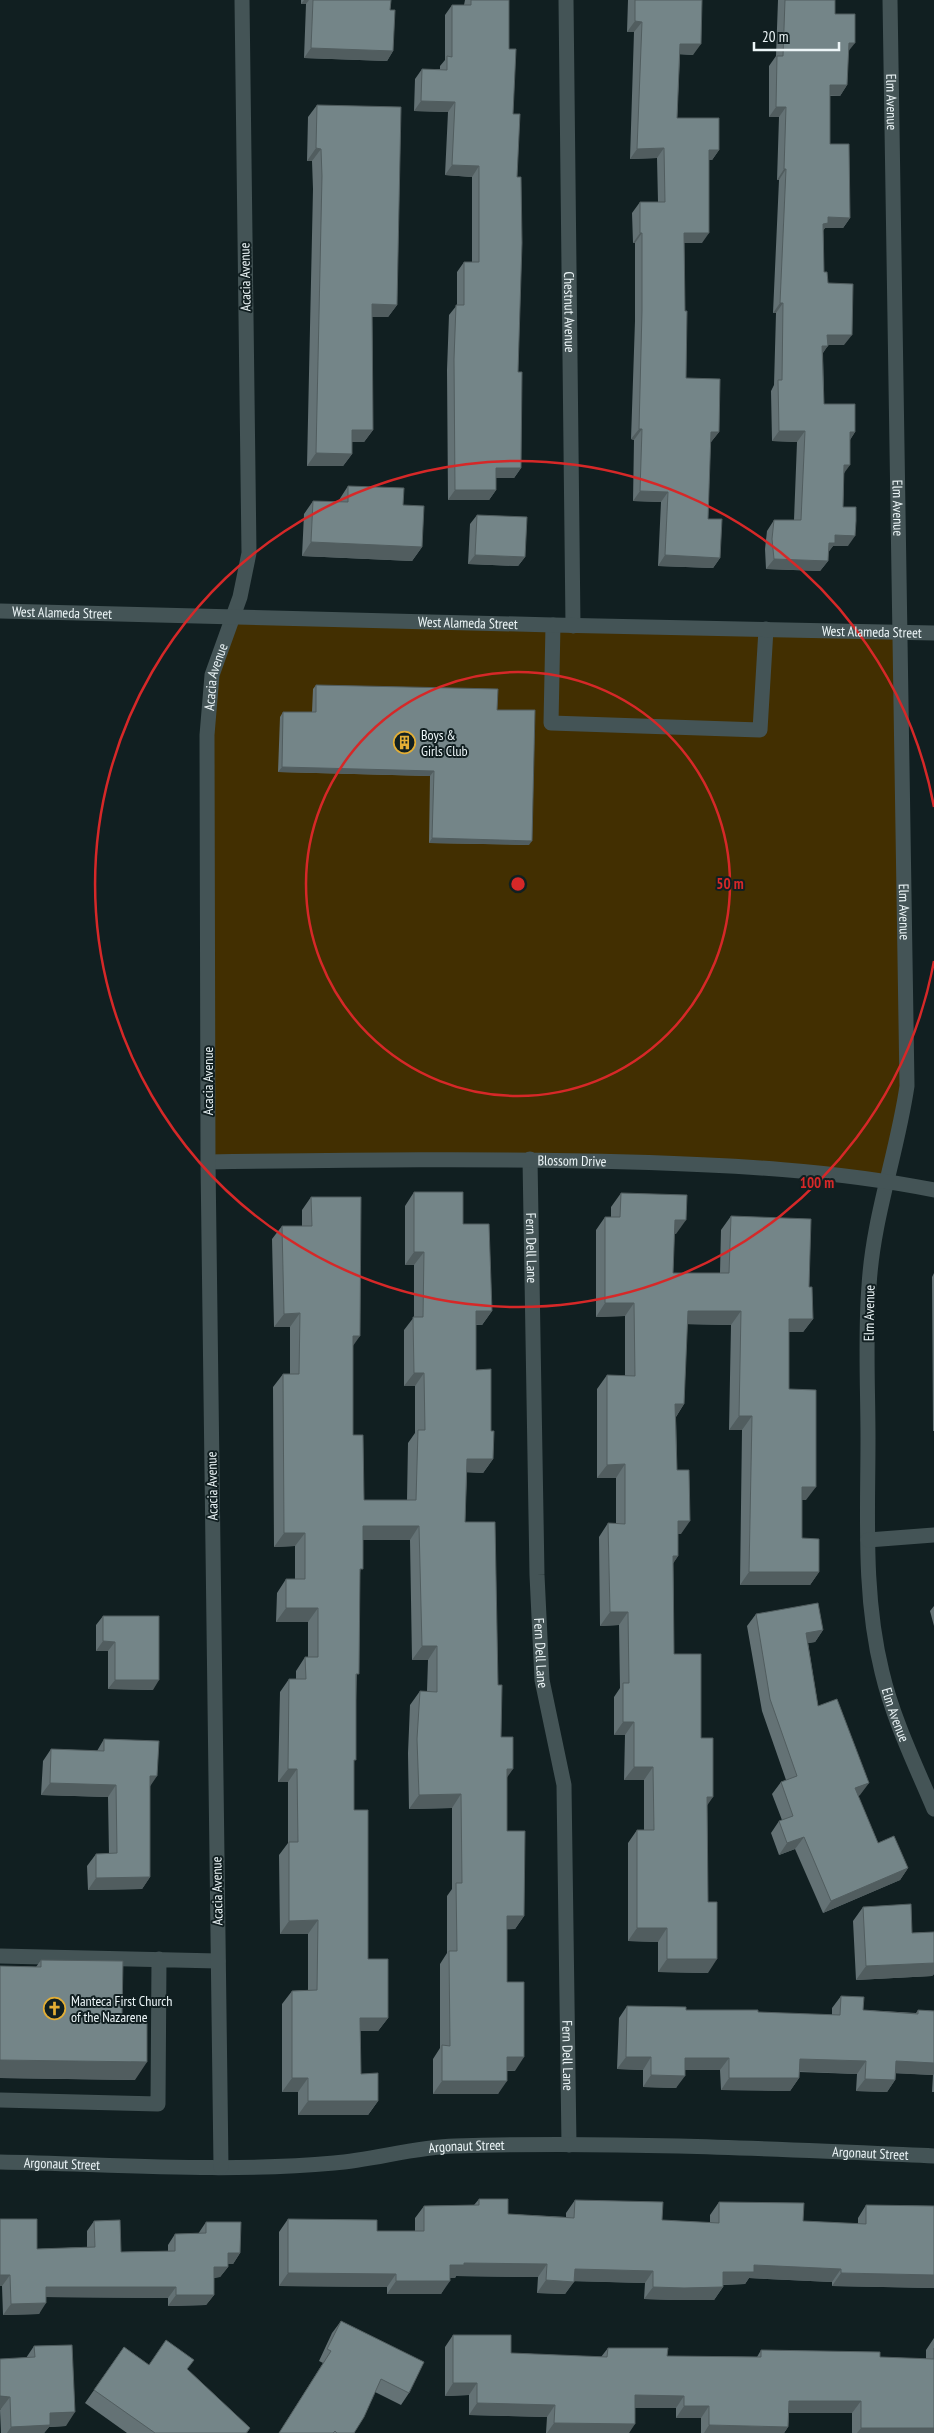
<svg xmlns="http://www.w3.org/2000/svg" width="934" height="2433" font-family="'PT Sans Narrow',sans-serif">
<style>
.green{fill:#422f01}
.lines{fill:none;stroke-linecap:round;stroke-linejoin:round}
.service{stroke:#445456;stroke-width:15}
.minor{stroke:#445456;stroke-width:15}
.tertiary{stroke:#445456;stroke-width:15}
.wall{fill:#647275}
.shaded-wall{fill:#515d5f}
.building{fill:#748588;stroke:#515d5f}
.ring{fill:none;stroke:#d62828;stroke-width:2.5}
.labels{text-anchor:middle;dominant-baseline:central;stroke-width:4;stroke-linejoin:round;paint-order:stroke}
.street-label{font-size:14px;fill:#edf6f8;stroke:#111f21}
.poi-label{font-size:14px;fill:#edf6f8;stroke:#111f21;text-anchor:start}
.centre{fill:#d62828;stroke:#111f21;stroke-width:2.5}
.ring-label{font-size:15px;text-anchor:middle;font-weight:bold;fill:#d62828;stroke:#111f21;stroke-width:4;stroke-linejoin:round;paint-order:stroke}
</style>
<rect width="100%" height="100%" fill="#111f21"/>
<path class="green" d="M232,617L900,631L907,1086L886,1180L749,1165L208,1162L207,735Z"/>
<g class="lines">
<path class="service" d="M553,625L551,723L760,730L766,629
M0,1956L218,1961
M0,2100L158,2104L159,1959"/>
<g class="minor">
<path id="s1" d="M566,0L573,626"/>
<path id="s2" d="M890,0L907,1086C897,1154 873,1217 869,1286C865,1336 868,1388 868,1438C868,1516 863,1595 882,1672C893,1719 915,1764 934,1809"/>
<path id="s3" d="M530,1159L537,1575L542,1680L564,1785L569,2145"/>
<path id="s4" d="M208,1162C349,1160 490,1158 630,1162C732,1165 834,1170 934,1190"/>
<path d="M868,1540L934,1535"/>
<path id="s5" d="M0,2162C111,2164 223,2173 334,2163C374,2160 414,2147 455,2146C614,2141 775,2149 934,2156"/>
<path id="s6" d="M221,2167L208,1162L207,735L212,675L240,597L249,553L242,0"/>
</g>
<path class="tertiary" id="s7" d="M0,611L553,625L934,633"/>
</g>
<path class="wall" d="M301,0H391L390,10L393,51L387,61L304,58L306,4H301Z
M465,0H509V49L517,177L518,372L521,468L514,478H496V490L489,500H448L447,370L449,315L457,305V272L464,262H472V177L445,175L448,112L414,111L415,79L422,69H440V66L445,60V15L452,5H464Z
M628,0H702L693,55L680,54L677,118L719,150L712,160H709L702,243H684L685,311L686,378L719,432L711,442H710L708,519L720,558L713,568L658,566L661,502L633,501L634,440L631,439L635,321V243H633L632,213L640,202H658L657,158L630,159L634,32H627Z
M778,0H835V14L848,52L847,85L840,96H830V144L850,218L843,228H825L823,230L824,272L844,345H828L823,353L824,404L855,432L850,440L844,474L843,507L848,546H833L828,552V561L820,571L766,569L765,549L767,531L774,520H794L797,442L772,441L771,391L774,385L776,313H773L779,180H777L779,117H769V66L776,56Z
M317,105L397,305L388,317H372L373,430L364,442H352V454L343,466H307L313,189L312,161H307L308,117Z
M348,486L403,505L422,547L412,561L302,556L304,514L313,501H338L339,500Z
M477,515L525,557L518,566L468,564L470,524Z
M316,685L497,710L529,845L429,843L430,776L278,772L280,717L283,712H312L313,689Z
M414,1192L463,1224L492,1311L482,1325H476V1370L491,1431L493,1459L483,1473L467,1472L465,1522L498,1685L501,1737L507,1778V1831L524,1916L515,1929H507V1982L515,2071H507L498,2094H433V2059L440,2048V1964L447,1953V1896L452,1889V1808L409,1809L408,1753L410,1705L420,1691H427L428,1660H412L410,1540H363L360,1573L354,1764V1810L368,1959L388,2018L378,2031H360L361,2074L378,2101L368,2115H298V2092H282V2004L292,1991L308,1990V1934H280L279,1855L288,1843V1782H278L280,1692L289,1679H296V1671L305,1657H308V1622H276L277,1593L286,1579H295V1546L274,1547L273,1387L283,1374H290V1327H274L272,1239L282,1226H302V1210L311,1197L353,1345V1435L364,1500H407L408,1443L415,1433V1386H404V1330L414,1317V1265H405V1206Z
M621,1193L676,1234H674L673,1273H720L721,1230L731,1216L809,1287L813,1319L803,1332H789V1389L806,1500H802V1538L819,1572L810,1585H740L742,1430H729L731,1325L687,1324L684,1404L676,1417L677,1470L681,1534H678V1556L673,1563L674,1654L701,1738L707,1806L708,1973L658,1972V1942L628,1941V1843L637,1830H644V1780H624L625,1735H614V1697L620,1688L619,1625L600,1626L599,1537L608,1523H616V1478H597V1389L607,1375L625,1376V1316L596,1317V1230L605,1217H611V1207Z
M934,1273V1431H933L932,1277Z
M934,1606V1626L930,1611Z
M756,1614L823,1630L815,1642L808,1643L818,1706L860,1795L858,1796L878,1843L908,1868L900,1880L823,1913L795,1849L779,1855L771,1833L779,1821L782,1820L772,1794L781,1782L786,1780L762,1711L747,1626Z
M103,1616L153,1690L108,1689V1651H96V1625Z
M104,1739L150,1787V1877L142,1889L88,1890L87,1866L96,1854H109L108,1797L41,1795L43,1761L51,1749L97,1751Z
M863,1907L912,1933L934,1932V1974L932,1976L856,1980L853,1921Z
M41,1960L122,2015L135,2080L0,2078V1966L36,1967Z
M841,1996L863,2010L916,2013L918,2010L934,2011V2092H932L933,2075L896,2073L895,2080L887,2092L856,2091L857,2074L799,2072V2078L790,2091L721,2090L720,2070H685L676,2088L643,2087V2070L617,2069L619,2018L627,2006L686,2010L832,2015V2008Z
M479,2199L508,2214L566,2217V2213L575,2200L662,2220L710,2223V2215L719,2202L803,2221L858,2224V2218L866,2205L934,2206V2288L832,2286V2282L749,2278L745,2284L723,2285V2287L714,2300H675L644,2299L645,2283L574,2281L565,2294L537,2293L538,2277L456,2276L455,2278H450L441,2294H387V2287L279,2286V2232L288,2219L377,2231H415V2218L424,2206L474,2205Z
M0,2219L37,2249L87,2247V2231L94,2221L121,2252L168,2251V2245L175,2234H198L206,2222L240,2253L233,2264H228V2267L220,2277L214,2278V2295L206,2305L168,2306V2298L46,2297L39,2314L3,2315L2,2286H0Z
M341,2321L409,2393L401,2405L375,2392L354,2433H279L323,2363L319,2361L332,2333Z
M453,2335L511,2353L601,2357L608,2348L667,2356L757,2357L761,2350L880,2357L926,2359V2350L934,2338V2433H852V2413H789L788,2427L784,2433H701V2418H676V2408H635L629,2433H546L547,2417L469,2415V2395L445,2396V2347Z
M34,2346L66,2426L49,2427L44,2433H1L0,2410L26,2358Z
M124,2347L149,2365L187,2369L250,2428L247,2433H127L85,2403Z"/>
<path class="shaded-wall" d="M304,0H309L306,4H301Z
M635,21L642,22L634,32H627Z
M849,43H855L847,53Z
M680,44H701L693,55L673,54Z
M311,48L393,51L387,61L304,58Z
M830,85H847L840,96L823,95Z
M421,101L455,102L448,112L414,111Z
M776,107H786L779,117H769Z
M316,148L321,149L312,161H307Z
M664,148L657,158L630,159L637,149Z
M709,150H719L712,160H702Z
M452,165L479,166L472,177L445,175Z
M784,169H786L779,180H777Z
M828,217L850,218L843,228H825L821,234H815Z
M640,233H642L635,243H633Z
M684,233H709L702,243H677Z
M780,303H783L776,313H773Z
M372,304L397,305L388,317H363Z
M827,335H852L844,345H820Z
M822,346H828L820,356Z
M639,429H642L634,440L631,439Z
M352,430H373L364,442H344Z
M779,431H805L797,442L772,441Z
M711,432H719L711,442H703Z
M850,432H855L848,442Z
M316,453L352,454L343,466H307Z
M844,465H850L842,476Z
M496,468H521L514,478H489Z
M455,490H496L489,500H448Z
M640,491L668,492L661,502L633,501Z
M835,535L855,536L848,546H833L828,553H822Z
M311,542L422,547L412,561L302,556Z
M475,555L525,557L518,566L468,564Z
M665,555L720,558L713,568L658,566Z
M774,559L828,561L820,571L766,569Z
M282,767L434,771L430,776L278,772Z
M432,838L532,841L529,845L429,843Z
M675,1220H686L676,1234L665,1233Z
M414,1252H424L414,1265H405Z
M605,1303H634L625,1316L596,1317Z
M476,1311H492L482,1325L466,1324Z
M688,1311H741L731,1325L678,1324Z
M300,1313L290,1327H274L284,1314Z
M789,1319H813L803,1332H779Z
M353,1336H360L350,1350Z
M414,1373H424L415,1386H404Z
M675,1404H684L675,1418Z
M739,1416H752L742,1430H729Z
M467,1459H493L483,1473L458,1472Z
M625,1464L616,1478H597L607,1465Z
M802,1487H816L806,1500H793Z
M678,1521H690L681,1534H669Z
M363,1526H419L410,1540H353Z
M284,1533H305L295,1546L274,1547Z
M673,1556H678L669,1570Z
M749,1572H819L810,1585H740Z
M286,1608H318L308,1622H276Z
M610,1612H628L619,1625L600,1626Z
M823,1630L815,1642L797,1645L806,1633Z
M103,1641L115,1642L108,1651H96Z
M422,1646H437L428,1660H412Z
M115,1680H159L153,1690L108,1689Z
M623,1722H634L625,1735H614Z
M634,1767H653L644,1780H624Z
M288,1769H297L288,1782H278Z
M507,1769H513L504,1782Z
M150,1776H157L149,1788Z
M50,1783L116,1785L108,1797L41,1795Z
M869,1783L860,1795L846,1800L855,1788Z
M461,1794L452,1808L409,1809L419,1795Z
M707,1797H713L704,1810Z
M804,1837L795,1849L779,1855L787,1843Z
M908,1868L900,1880L823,1913L831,1901Z
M150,1877L142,1889L88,1890L96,1878Z
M507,1916H524L515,1929L498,1930Z
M318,1920L308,1934H280L289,1921Z
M637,1928H667L658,1942L628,1941Z
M667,1959H717L708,1973L658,1972Z
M934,1963V1974L932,1976L856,1980L866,1966Z
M360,2018H388L378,2031H351Z
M507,2057H524L515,2071L498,2070Z
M626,2057H651L643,2070L617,2069Z
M685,2058H729L720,2070H676Z
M800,2059L866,2061L857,2074L791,2071Z
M0,2060L147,2062L135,2080L0,2078Z
M896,2061L934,2063V2074L933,2075L888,2073Z
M651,2075L685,2076L676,2088L643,2087Z
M292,2078H308L298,2092H282Z
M729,2078H799L790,2091L721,2090Z
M865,2079L895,2080L887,2092L856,2091Z
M442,2081H507L498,2094H433Z
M308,2101H378L368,2115H298Z
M228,2253H240L233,2264H220Z
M464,2263L547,2264L538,2277L456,2276L455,2278H441L450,2265Z
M754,2265L841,2269L832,2282L749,2278L745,2284L714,2285L723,2272Z
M214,2267H228L220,2277L206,2278Z
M575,2269L653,2271L645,2283L566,2281Z
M288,2273L396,2274L387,2287L279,2286Z
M841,2273L934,2275V2288L832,2286Z
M0,2275H10L2,2286H0Z
M546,2280L574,2282L565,2294L537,2293Z
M396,2281H450L441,2294H387Z
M46,2287H176L168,2298L38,2297Z
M653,2287H723L714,2300H675L644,2299Z
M176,2295H214L206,2305L168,2306Z
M46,2303L39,2314L3,2315L11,2304Z
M453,2383H477L469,2395L445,2396Z
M635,2395L684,2396L676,2408H626Z
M0,2396L10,2397L0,2410Z
M789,2401H861L852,2413H781Z
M477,2403L555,2405L547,2417L469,2415Z
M684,2406H709L701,2418H676Z
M75,2412L66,2426L49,2427L44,2433H7L11,2427L50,2413Z
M554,2423L635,2424L629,2433H547Z
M709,2425L788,2427L784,2433H704Z
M861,2428H934V2433H857Z"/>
<path class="building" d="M313,0H391L390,10H395L393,51L311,48Z
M471,0H509V49H516L513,114H520L517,177H521L522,243L518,372H522L521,468H496V490H455L454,359L456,305H464V262H479V166L452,165L455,102L421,101L422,69L447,70V56L452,57V5H471Z
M635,0H702L701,44H680L677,118H719V150H709V233H684L685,311H687L686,378L720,379L719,432H711L708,519H722L720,558L665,555L668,492L640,491L642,429H639L642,311V233H640V202H665L664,148L637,149L642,22L635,21Z
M785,0H835V14H855V43H849L847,85H830V144H849L850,218L828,217V223L823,224L824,272H827L828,283L853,284L852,335H827L828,346H822L824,404H855V432H850V465H844L843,507H856V521L855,536L835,535V543H829L828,561L774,559L772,539L774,520H801L805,431H779L778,380H782L783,303H780L786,169H784L786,107H776L777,56H783Z
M317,105L401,107L397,305L372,304L373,430H352V454L316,453L322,176L321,149L316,148Z
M348,486L404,488L403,505L424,506L422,547L311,542L313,501L348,502Z
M477,515L527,517L525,557L475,555Z
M316,685L498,689L497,710H535L532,841L432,838L434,771L282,767L283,712H316Z
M414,1192H463V1224H489L492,1311H476V1370L491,1369V1431H494L493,1459H467L465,1522H495L498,1685H502L501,1737H513V1769H507V1831H525L524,1916H507V1982H524V2057H507V2081H442V2045L450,2046L449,1951H457L456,1883H462L461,1794L419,1795L417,1739L420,1691L437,1692V1646H422L419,1526H363V1569H360L359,1674H356V1760H354V1810H368V1959H388V2018H360L361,2074L378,2073V2101H308V2078H292V1991L317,1990L318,1920L289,1921V1842H298L297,1769H288L289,1679H306L305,1657H318V1608H286V1579H305V1533H284L283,1374H299L300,1313L284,1314L282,1226H312L311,1197H361L360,1336H353V1435H363L364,1500H416L418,1430H425L424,1373H414L413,1317H423L424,1252H414Z
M621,1193L687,1195L686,1220H675L673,1273H729L731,1216L811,1219L809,1287H812L813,1319H789V1389L816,1390V1487H802V1538L819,1539V1572H749L752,1416H739L741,1311H688L684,1404H675L677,1470H689L690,1521H678V1556H673L674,1654H701V1738H713V1797H707L708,1902H717V1959H667V1928H637V1830H654L653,1767H634V1722H623V1683H629L628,1612H610L608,1523L625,1524V1464L607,1465V1375L635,1376L634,1303H605V1217H620Z
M818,1603L823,1630L806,1633L818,1706L837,1699L869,1783L855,1788L878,1843L894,1836L908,1868L831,1901L804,1837L787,1843L779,1821L793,1816L781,1782L797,1776L770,1699L756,1614Z
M103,1616H159V1680H115V1642L103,1641Z
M104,1739L159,1741L157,1776H150V1877L96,1878V1854L117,1853L116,1785L50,1783L51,1749L104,1751Z
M911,1904L912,1933L934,1932V1963L866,1966L863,1907Z
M41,1960L123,1961L122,2015L147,2016V2062L0,2060V1966L41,1967Z
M841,1996L864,1997L863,2010L918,2014V2010L934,2011V2063L896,2061L895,2080L865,2079L866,2061L800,2059L799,2078H729V2058H685V2076L651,2075V2057H626L627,2006L686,2007V2010H758V2012L840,2015Z
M479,2199H508V2214L574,2218L575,2200L663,2202L662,2220L719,2223V2202L804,2203L803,2221L866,2224V2205L934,2206V2275L841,2273V2269L754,2265V2272H723V2287L684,2288L653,2287V2271L575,2269L574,2282L546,2280L547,2264L464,2263V2265H450V2281H396V2274L288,2273V2219L377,2220V2231H424V2206L479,2205Z
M0,2219H37V2249L95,2247L94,2221L120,2220L121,2252L175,2251V2234L206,2233V2222H241L240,2253H228V2267H214V2295H176V2287H46V2303L11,2304L10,2275H0Z
M341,2321L424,2362L409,2393L381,2379L364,2417L354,2433H337L335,2431L333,2433H279L331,2351L327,2349Z
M453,2335H511V2353L607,2357L608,2348H668L667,2356L761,2357V2350L880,2352V2357L934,2359V2348V2428H861V2401H789L788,2427L709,2425V2406H684V2396L635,2395V2424L554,2423L555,2405L477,2403V2383H453Z
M166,2340L194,2360L187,2369L250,2428L246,2433H155L94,2390L124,2347L149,2365Z
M72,2345L75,2412L50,2413V2425L11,2427L10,2397L0,2396V2359L35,2357L34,2346Z"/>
<g class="ring">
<circle cx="518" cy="884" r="212"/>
<path d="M934 961A423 423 0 1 1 934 807"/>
</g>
<defs>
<symbol id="building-ring" viewBox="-11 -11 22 22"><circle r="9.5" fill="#111f21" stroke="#e3ae35" stroke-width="1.5"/><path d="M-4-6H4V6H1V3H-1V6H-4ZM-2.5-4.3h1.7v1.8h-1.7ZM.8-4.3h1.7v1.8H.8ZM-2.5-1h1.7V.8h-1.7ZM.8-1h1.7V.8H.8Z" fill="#e3ae35"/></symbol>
<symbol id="church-ring" viewBox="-11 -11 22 22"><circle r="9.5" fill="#111f21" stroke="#e3ae35" stroke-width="1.5"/><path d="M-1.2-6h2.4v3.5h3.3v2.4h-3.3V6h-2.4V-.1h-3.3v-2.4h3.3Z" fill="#e3ae35"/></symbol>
</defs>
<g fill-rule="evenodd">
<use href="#building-ring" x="392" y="730" width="25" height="25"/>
<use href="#church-ring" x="42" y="1996" width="25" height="25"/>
</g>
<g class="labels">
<g class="street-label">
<text stroke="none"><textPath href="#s2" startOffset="102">Elm Avenue</textPath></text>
<text transform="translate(245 277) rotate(-91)">Acacia Avenue</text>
<text stroke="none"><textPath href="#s1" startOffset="312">Chestnut Avenue</textPath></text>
<text stroke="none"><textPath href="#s2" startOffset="508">Elm Avenue</textPath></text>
<text stroke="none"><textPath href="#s7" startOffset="62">West Alameda Street</textPath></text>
<text stroke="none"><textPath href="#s7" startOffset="468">West Alameda Street</textPath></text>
<text stroke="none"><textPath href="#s7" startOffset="872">West Alameda Street</textPath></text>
<text stroke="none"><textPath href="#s6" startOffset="1491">Acacia Avenue</textPath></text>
<text stroke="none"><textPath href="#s2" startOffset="912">Elm Avenue</textPath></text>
<text transform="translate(208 1081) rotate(-90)">Acacia Avenue</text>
<text stroke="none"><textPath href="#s4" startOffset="364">Blossom Drive</textPath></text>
<text stroke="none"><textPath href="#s3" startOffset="89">Fern Dell Lane</textPath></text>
<text transform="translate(869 1313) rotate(-89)">Elm Avenue</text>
<text transform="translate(212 1486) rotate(-91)">Acacia Avenue</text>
<text stroke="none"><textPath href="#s3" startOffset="494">Fern Dell Lane</textPath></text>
<text stroke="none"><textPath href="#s2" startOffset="1722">Elm Avenue</textPath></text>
<text transform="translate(217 1891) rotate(-91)">Acacia Avenue</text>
<text stroke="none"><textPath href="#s3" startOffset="899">Fern Dell Lane</textPath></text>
<text stroke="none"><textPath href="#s5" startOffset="468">Argonaut Street</textPath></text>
<text stroke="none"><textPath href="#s5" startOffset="872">Argonaut Street</textPath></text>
<text stroke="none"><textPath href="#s5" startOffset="62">Argonaut Street</textPath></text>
</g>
<g class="poi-label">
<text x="421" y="735">Boys &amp;<tspan x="421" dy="16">Girls Club</tspan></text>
<text x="71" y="2001">Manteca First Church<tspan x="71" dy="16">of the Nazarene</tspan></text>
</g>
</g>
<circle cx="518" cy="884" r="8" class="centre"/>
<g class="ring-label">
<text x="730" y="889">50 m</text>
<text x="817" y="1188">100 m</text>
</g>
<path d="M754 42v8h85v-8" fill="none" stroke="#edf6f8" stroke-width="2.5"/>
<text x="762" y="42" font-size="15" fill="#edf6f8" stroke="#111f21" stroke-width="4" paint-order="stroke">20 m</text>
</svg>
